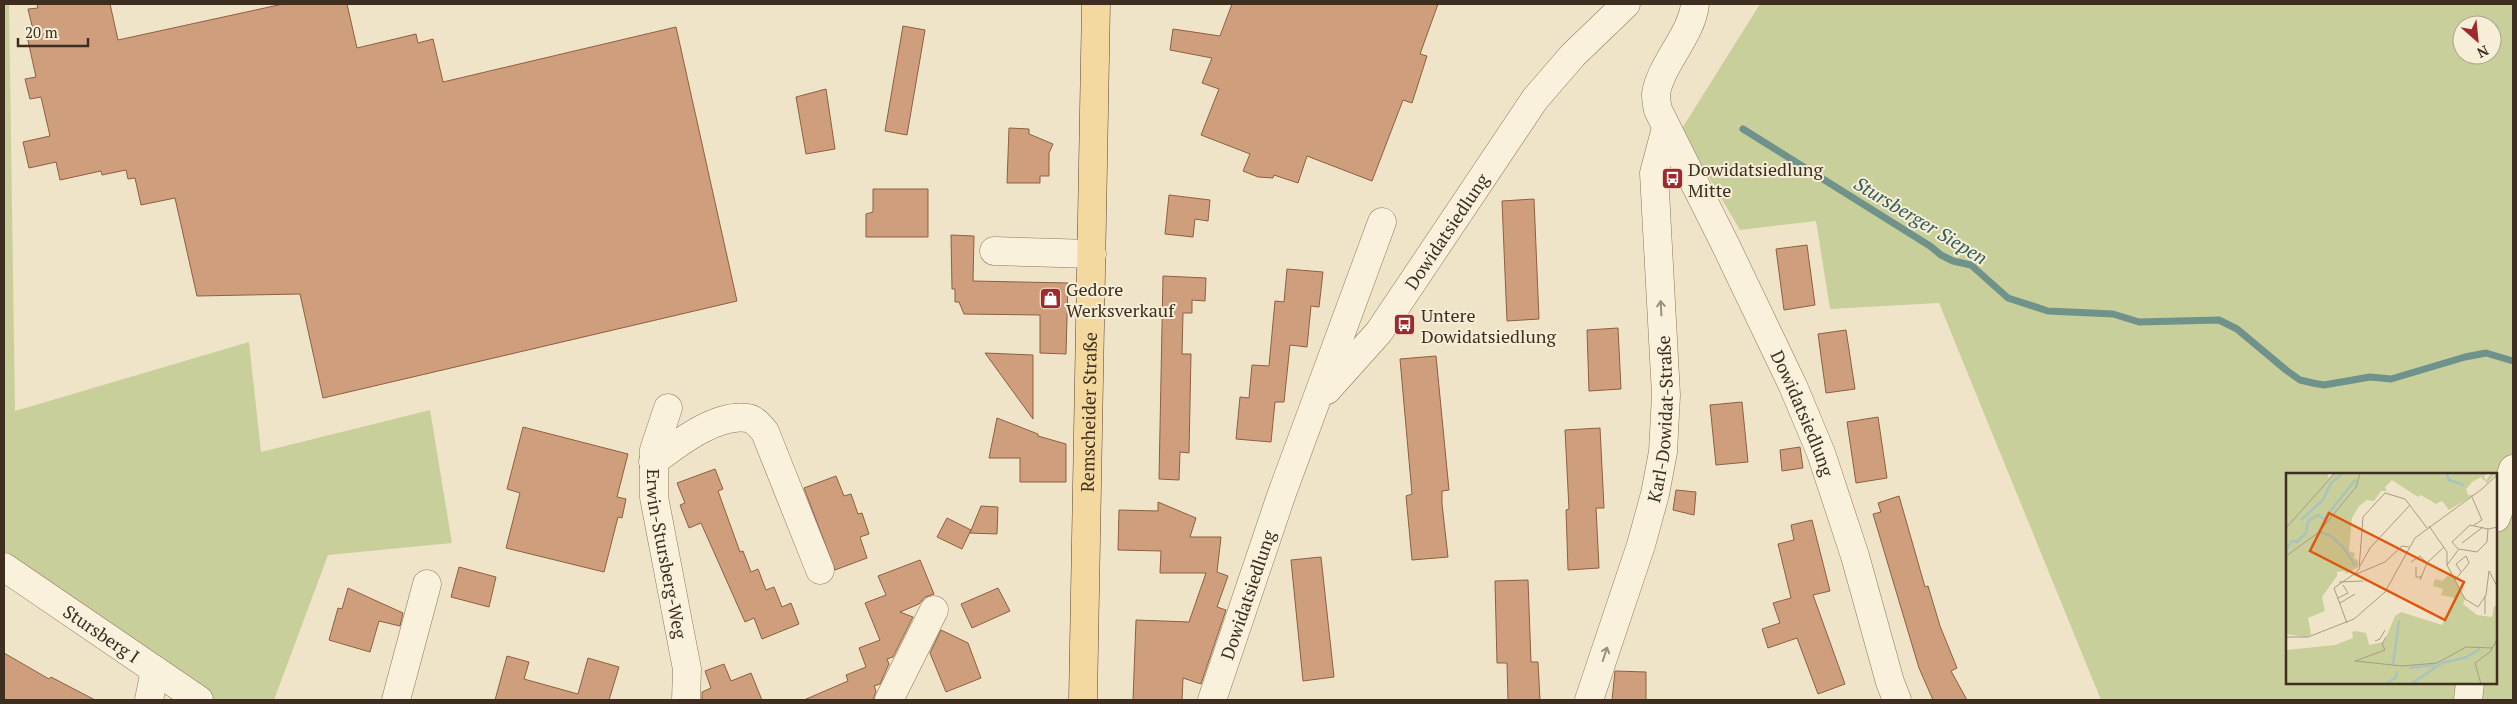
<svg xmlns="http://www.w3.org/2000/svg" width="2517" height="704" font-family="'PT Serif',serif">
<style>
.green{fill:#c9cf9b;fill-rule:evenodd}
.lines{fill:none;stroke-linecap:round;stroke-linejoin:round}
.stream{stroke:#6f938a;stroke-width:7}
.building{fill:#cf9f7d;stroke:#8d5f41}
.minor-casing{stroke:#8d765c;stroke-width:29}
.major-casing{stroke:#5b4430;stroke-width:29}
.minor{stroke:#faf1dc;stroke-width:28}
.major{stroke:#f3d9a0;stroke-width:28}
.oneway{stroke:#9c907e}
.labels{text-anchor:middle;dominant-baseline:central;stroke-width:4;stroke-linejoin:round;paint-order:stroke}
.poi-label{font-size:18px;fill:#3d2e20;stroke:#f7eed8;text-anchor:start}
.street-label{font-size:18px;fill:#3d2e20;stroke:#f7eed8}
.water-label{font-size:19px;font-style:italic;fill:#2f5d5a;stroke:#f7eed8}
.inset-river{fill:none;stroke:#a9c4bc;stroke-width:2.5}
.inset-road{fill:none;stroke:#a89b85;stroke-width:1}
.view{fill:#df570d;fill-opacity:0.15;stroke:#df570d;stroke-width:2.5}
.inset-edge{fill:none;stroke:#3d2e20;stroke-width:2.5}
</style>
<rect width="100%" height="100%" fill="#f0e4c8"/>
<path class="green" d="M4,4H9L15,411L249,342L261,452L430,410L452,543L328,555L274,700H210L4,555Z
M1760,4H2513V700H2101L1939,303L1830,309L1816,221L1740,230L1681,130ZM2462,25H2492V55H2462ZM2287,474H2496V683H2287Z"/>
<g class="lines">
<path class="stream" d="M1743,129L1930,246L1941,255L1953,261L1971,265L2008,298L2048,311L2113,314L2139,322L2219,320L2237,329L2286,370L2300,380L2313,383L2324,385L2370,377L2391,379L2465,357L2486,353L2513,361"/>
</g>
<path class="building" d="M37,4H110L118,40L283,4H347L357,48L416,34L418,43L433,39L443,82L676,27L737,301L323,398L300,294L197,296L175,198L141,205L135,178L128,179L126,170L102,175L101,171L60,180L56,162L29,168L23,142L50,136L41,97L30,99L25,79L36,77L27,36L34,34L28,9L38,8Z
M1232,4H1438L1420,54L1427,56L1412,103L1403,100L1372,181L1307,156L1298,183L1274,175L1273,178L1258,177L1243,171L1250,154L1201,135L1219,89L1202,83L1212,58L1170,50L1173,29L1220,36Z
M903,26L925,30L907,135L885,131Z
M826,89L835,149L806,154L796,97Z
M1009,128L1029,129V134L1053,144L1049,153V176H1040V183H1007Z
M873,189H928V237H866V214L873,212Z
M1169,195L1210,200L1208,221L1195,219L1193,237L1165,234Z
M1534,199L1539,319L1507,321L1502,201Z
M951,235L974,236L973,281L1068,283L1066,354L1040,353V315L964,314L959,302H955V289H952Z
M1807,245L1815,305L1784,310L1776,249Z
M1287,269L1323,272L1319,307L1311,306L1307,347L1290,345L1284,402H1275L1271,442L1236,439L1240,397L1249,398L1252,365L1269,366L1275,301L1284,302Z
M1163,276L1206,278L1205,301L1192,300V313H1183L1182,354H1191L1189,453L1180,452L1179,480L1159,479Z
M1618,328L1621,389L1589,391L1587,330Z
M1846,330L1855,389L1826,393L1818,334Z
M985,353L1033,355V419Z
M1436,356L1449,490L1442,491V504L1448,557L1412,560L1406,496L1412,494L1400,359Z
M1742,402L1748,462L1716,465L1710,405Z
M1878,417L1887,478L1856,483L1847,422Z
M997,418L1038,434V436L1066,444V482H1020V458H989Z
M523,427L628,454L617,497L626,499L622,518L618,517L604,572L506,548L520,493L507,489Z
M1600,428L1604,508H1596L1599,568L1568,570L1566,510L1569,509L1565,430Z
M1800,447L1803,468L1782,471L1780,450Z
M715,469L723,489L718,491L740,552L743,551L751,572L758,569L766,590L774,587L782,607L791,603L799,624L762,639L754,618L745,622L701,523L689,528L680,505L685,503L677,483Z
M836,476L844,496L851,494L858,514L862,513L869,534L860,537L867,558L835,570L804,488Z
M1676,490L1696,492L1694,515L1673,510Z
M1899,496L1925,587L1928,586L1940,626L1957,668L1951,671L1967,700H1933L1919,668L1873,514L1881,512L1878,503Z
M1158,502L1196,518L1190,537H1221L1217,572L1228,576L1217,607L1226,610L1201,684L1183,678L1182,700H1133L1136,620L1189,622L1206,573H1160L1161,551L1118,550L1119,510L1158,511Z
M981,506L998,507L997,534L970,533Z
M947,518L971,530L962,549L937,537Z
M1812,520L1830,591L1813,595L1845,684L1818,694L1797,638L1768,648L1762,629L1780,623L1773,603L1791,598L1778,544L1794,540L1791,525Z
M1321,557L1334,677L1303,681L1291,560Z
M920,560L934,594L925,597L919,604L900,612L913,617L893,657L887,659L889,664L880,684L874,686L876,691L873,700H804L848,681L846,675L866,667L859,648L880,640L865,603L886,595L878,576Z
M459,567L496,577L489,607L451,597Z
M1528,580L1531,662H1538L1540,700H1508L1507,663H1497L1495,581Z
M348,588L403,613L400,626L379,621L370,652L329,640L338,608L342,609Z
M998,588L1010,611L972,628L961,604Z
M941,630L968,643L981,678L946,692L930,653Z
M4,653L49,679L51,677L95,700H4Z
M507,656L529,662L524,679L578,694L588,658L619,667L609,700H495Z
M724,664L731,681L751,673L762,700H702V692L711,688L705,671Z
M1615,671L1646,672V700H1612Z"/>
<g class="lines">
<defs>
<g id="minor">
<path id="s1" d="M1695,4C1692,35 1660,65 1656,94C1656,99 1657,105 1658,110L1726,246L1793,386L1821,453L1855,556L1890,682L1897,700"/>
<path d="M994,251L1092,254"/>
<path id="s2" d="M1327,390L1379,332L1535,99L1573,55L1626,4"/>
<path id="s3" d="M668,408L654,450V497L687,669L686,700"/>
<path d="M653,462C676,445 716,413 747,418C755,419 760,426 765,432L820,570"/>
<path d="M2496,518L2513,469"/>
<path id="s4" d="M4,567L199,700"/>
<path d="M149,700L155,670"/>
<path d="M396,700L427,584"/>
<path d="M889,700L934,610"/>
<path id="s5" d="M1212,700L1281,496L1382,222"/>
<path id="s6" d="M1589,700L1641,545L1655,494L1663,452L1666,395L1654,173L1666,128"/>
<path d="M2468,700L2470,683"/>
</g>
<g id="major">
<path id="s7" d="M1083,700L1096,4"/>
</g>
</defs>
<use href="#minor" class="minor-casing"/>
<use href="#major" class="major-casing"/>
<use href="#minor" class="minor"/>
<use href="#major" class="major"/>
</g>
<defs><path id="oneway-shaft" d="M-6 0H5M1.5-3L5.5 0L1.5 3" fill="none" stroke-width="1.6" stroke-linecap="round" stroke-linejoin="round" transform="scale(1.25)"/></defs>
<g class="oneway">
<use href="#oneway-shaft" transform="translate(1661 308) rotate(-93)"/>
<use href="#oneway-shaft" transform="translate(1605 654) rotate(-72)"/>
</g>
<defs>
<symbol id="bus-square" viewBox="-11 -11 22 22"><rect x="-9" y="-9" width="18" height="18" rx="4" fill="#9e2a2b" stroke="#f7eed8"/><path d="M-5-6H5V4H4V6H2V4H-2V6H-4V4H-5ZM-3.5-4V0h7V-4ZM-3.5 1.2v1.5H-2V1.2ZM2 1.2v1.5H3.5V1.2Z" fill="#fff"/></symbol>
<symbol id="shop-square" viewBox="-11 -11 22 22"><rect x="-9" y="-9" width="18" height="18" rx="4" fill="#9e2a2b" stroke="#f7eed8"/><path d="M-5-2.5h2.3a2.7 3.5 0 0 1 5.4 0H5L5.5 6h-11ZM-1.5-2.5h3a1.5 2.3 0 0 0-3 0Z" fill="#fff"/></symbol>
</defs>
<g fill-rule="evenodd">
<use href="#bus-square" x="1660" y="166" width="25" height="25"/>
<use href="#shop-square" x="1038" y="286" width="25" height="25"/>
<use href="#bus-square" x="1392" y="312" width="25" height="25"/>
</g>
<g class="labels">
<g class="poi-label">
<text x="1688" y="169">Dowidatsiedlung<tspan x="1688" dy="21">Mitte</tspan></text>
<text x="1066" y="289">Gedore<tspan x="1066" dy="21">Werksverkauf</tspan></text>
<text x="1421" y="315">Untere<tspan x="1421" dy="21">Dowidatsiedlung</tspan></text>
</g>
<g class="street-label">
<text stroke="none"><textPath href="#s2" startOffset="199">Dowidatsiedlung</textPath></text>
<text stroke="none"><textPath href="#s7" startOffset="288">Remscheider Straße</textPath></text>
<text stroke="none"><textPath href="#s1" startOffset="451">Dowidatsiedlung</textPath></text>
<text stroke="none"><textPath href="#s6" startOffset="292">Karl-Dowidat-Straße</textPath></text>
<text stroke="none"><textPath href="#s3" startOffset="149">Erwin-Stursberg-Weg</textPath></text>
<text stroke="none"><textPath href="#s5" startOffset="111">Dowidatsiedlung</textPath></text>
<text stroke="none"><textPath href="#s4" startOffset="118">Stursberg I</textPath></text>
</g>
<g class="water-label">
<text transform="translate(1921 220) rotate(31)">Stursberger Siepen</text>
</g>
</g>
<g transform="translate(2286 473)">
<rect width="211" height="211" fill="#f0e4c8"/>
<path d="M0,0H41L43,5L47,0H204L198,3L200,8L205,0L209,1L201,10L195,4L186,9L180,16L182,22H188L163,37L156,28L150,31L135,22L132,24L106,7L99,14L101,18H95L88,28L81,27L73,33L66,45L63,78L69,80L68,85L72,87V94L60,101L58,98L51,99V103L36,124L39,138L22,145L25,162L19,164L0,161ZM165,100L179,126L177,131L191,142L206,144L208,133H211V211H0V177L49,172L67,165L66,159L70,158L80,160L83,172L98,169L109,143L115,139L156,152L169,125L155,122L157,116L147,113L149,106L156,108Z" fill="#c9cf9b"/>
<path class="inset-river" d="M160,0L163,7L178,12M15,47L37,27L45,10L57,0M22,48L32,42L38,46L70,6M34,59L45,63L57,74L69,92M10,70L20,60L22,48M0,76L6,68L11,69M107,191L113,148M123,195L149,192M100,211L110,204L111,198M125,211L156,190L181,184L194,176"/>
<path class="inset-road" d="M186,24L196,47L188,52M143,53L161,79V92L179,126L192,134L200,122L203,98M0,55L49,0M176,70L197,54M123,74L116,73L99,89L68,102L73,96L77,44L99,20L119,26L141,55M172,76L166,69L184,52L202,56L212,54M0,83L32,60L70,14L74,0M125,89L134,83L141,90M161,92L173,76L191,79L201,69L202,56M74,93L84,75L124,32M130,94V104H136M203,98L212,115M134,107L141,90L158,74M169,107L183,90L180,83L170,91L175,99M53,109L77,108M199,123V141M52,125L62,120L57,112M54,130L69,121M61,150L48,115L68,101M0,164H22L68,146L99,119L129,65L196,16L212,1M89,168L94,166L99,157M69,188L116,193L151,190L180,174L207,175M69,188L99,177L96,171L100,164M195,211L189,190L204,179L212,165"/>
<path class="view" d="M43,40L178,109L159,147L24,78Z"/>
<rect width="211" height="211" class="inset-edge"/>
</g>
<rect width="2517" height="704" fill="none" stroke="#3d2e20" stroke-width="10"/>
<g transform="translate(2477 40) rotate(153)"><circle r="24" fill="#f7eed8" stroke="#ada18e"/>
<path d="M0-4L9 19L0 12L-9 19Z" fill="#9e2a2b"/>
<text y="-8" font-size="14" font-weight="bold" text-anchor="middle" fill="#3d2e20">N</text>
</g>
<path d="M18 38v8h70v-8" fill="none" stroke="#3d2e20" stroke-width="2.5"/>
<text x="25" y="38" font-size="15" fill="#3d2e20" stroke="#f7eed8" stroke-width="4" paint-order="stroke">20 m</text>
</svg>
